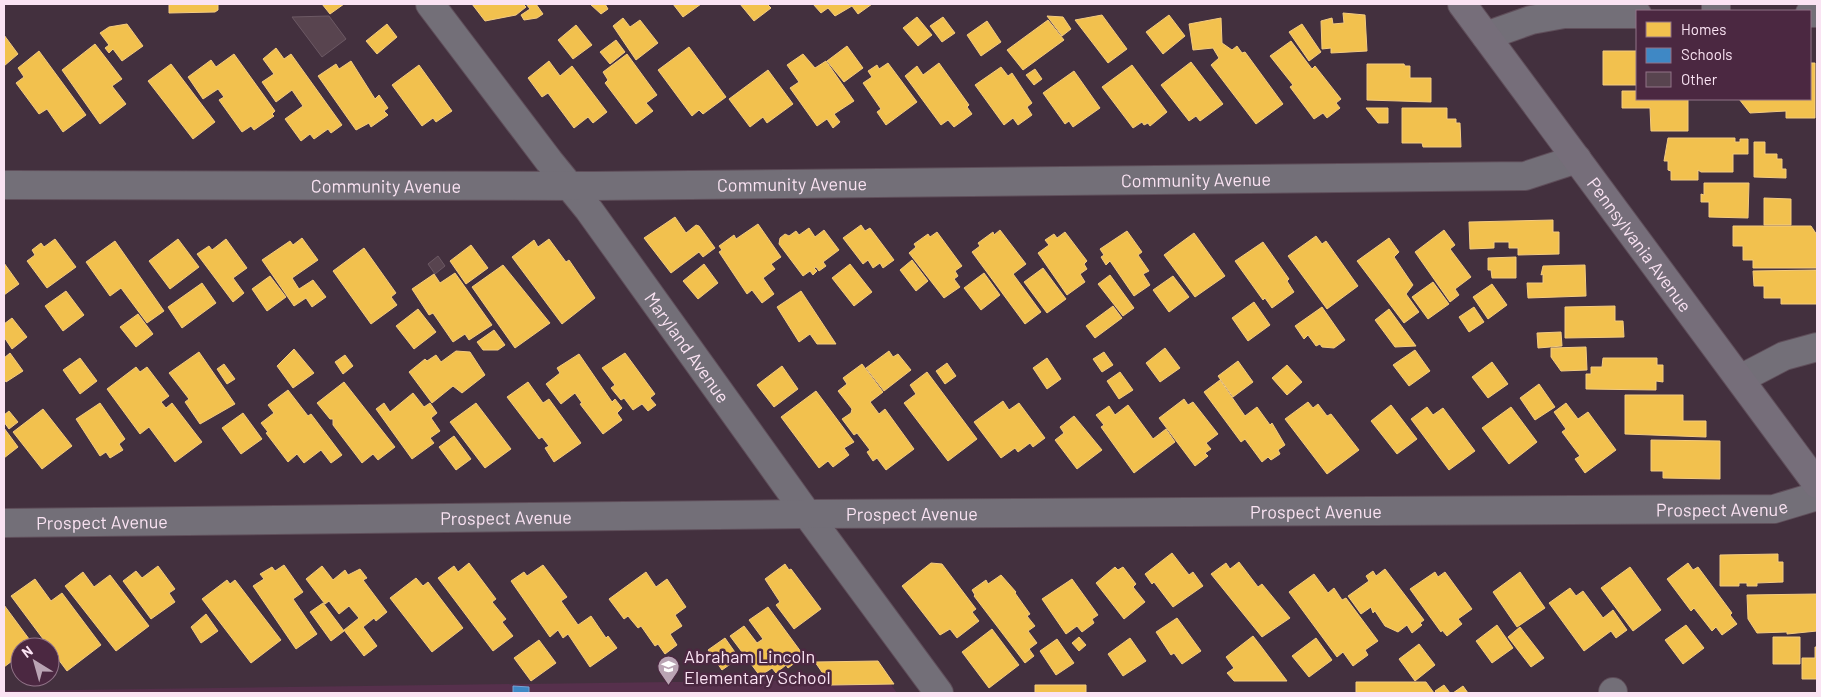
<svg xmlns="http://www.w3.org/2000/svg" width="1821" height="697" font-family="Barlow,sans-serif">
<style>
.built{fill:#56304c}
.homes{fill:#f2c14e;stroke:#f4cb80}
.schools{fill:#3f88c5;stroke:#77a3d3}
.building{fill:#58444f;stroke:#6c5964}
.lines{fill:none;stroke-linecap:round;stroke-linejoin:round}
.minor-casing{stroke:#5f4e5a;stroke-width:30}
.major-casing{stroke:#5f4e5a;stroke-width:30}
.minor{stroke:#736f78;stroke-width:28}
.major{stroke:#766e7a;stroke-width:28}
.labels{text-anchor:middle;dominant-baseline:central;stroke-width:5;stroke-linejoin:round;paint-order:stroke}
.street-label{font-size:18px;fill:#fae3f3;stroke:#4b2841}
.poi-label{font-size:18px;fill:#fae3f3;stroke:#4b2841;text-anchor:start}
</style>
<rect width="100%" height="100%" fill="#43303e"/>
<path class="built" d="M887,679L897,693H4V691Z"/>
<path class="homes" d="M169,4H218V10L215,12L169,13Z
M322,4H344L330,14Z
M472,4H523L526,7L516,15L485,21Z
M526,4H536L543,14L537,18L524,20L521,15L530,9Z
M590,4H605L608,9L601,14Z
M673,4H701L683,17Z
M740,4H767L771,8L754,21Z
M813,4H872L858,14L852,6L835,16L828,8L821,13Z
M1343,13L1365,15L1367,51L1331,53V48L1322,49L1321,21L1332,18L1333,24L1344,23Z
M1102,15L1127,49L1108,63L1075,20Z
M1169,15L1185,36L1163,54L1146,32Z
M1047,16L1063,17L1071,29L1062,36Z
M917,17L932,35L918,46L903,28Z
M943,17L955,33L942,42L930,26Z
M623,18L630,27L640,20L658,43L636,60L613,26Z
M1221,18L1222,43L1232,50L1237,46L1242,53L1245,52L1283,104L1256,124L1211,65L1219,58L1213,48L1193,50L1189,24Z
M1048,20L1064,40L1023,70L1007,50Z
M987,21L1001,42L981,56L967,35Z
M127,24L143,46L122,61L113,49L109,53L105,48L109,45L100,33L109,27Z
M387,24L397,37L377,54L366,41Z
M1302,24L1321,52L1309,61L1289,32Z
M576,25L592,45L573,59L558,40Z
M4,35L18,54L4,66Z
M616,40L625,52L610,64L600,52Z
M1291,41L1312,69L1315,66L1341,99L1336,103L1340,108L1327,118L1323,113L1314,119L1290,87L1293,85L1270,56Z
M95,44L122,79L112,86L126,104L100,124L62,70Z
M847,46L863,68L844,82L827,61Z
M689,47L726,97L703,114L699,110L692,116L658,70Z
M276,48L284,59L291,54L342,125L331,133L328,129L314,139L310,134L301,141L285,119L303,106L292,90L276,102L262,82L274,74L263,59Z
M39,51L86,115L63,132L47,109L39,114L16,83L24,77L18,68Z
M1603,51H1637V85H1603Z
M234,54L275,111L272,114L274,116L254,130L251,126L242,132L219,100L224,97L218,89L203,99L188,77L211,60L216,67Z
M627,54L657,95L646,103L653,111L636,124L605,83L608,80L603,72Z
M803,54L815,68L826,61L854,101L834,114L840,122L833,128L827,119L817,126L790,88L799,82L787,65Z
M351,61L375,99L379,95L388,108L384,111L388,115L371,127L369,123L356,130L318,76L336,64L339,69Z
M549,61L560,76L572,66L607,112L593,123L588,117L574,128L548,93L542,97L528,78Z
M1191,62L1223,104L1200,121L1196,116L1189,121L1161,85Z
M888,63L917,102L886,125L877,112L881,109L863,83L872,77L868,71L877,65L879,69Z
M939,63L969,105L967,107L972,114L954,127L948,120L941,125L905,76L917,66L923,75Z
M1810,63H1815V118H1786V111L1750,113L1739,99H1810Z
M171,64L215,122L193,139L148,81Z
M1367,64H1404L1405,66H1410V78H1431V102L1367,100Z
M419,65L452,111L436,122L433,118L422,126L392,85Z
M1132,65L1167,112L1150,126L1148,123L1144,125L1142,122L1133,128L1102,87Z
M1001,67L1008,76L1012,73L1032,103L1027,107L1032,115L1018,125L1013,118L1004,125L975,85Z
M1035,69L1042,79L1034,85L1026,75Z
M768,70L793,104L767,123L763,117L750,127L729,99Z
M1074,71L1100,108L1073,127L1069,121L1065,124L1043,93Z
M1622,91H1637V99H1688V131H1651L1650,108H1622Z
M1366,108H1388V123H1378Z
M1402,108H1447V119H1456V123H1460L1461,147H1423L1422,143H1402Z
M1668,138H1735V142H1740V139H1748V154H1733V172H1701L1698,170V180H1671V171L1668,170V161H1664Z
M1754,142H1765V154H1777V159H1782V169H1786V178L1754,177Z
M1704,183H1749L1748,218L1709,217V202H1701V194L1704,195Z
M1764,198L1791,199V225H1764Z
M675,217L686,233L696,225L699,226L715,248L703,257L699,252L671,273L644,238Z
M1553,220V232H1559V254L1518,255V248H1509V242H1494V248L1470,249L1469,222Z
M758,224L781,257L771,264L775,269L763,278L774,294L762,303L752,290L747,294L719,252L722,250L719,246L734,235L736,239Z
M861,225L865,231L870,228L894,260L883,268L880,263L873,268L868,260L863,264L843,238Z
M1733,226H1811L1817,235V268H1753V260H1743V246H1733Z
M809,228L815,237L824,230L839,250L823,262L826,266L819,271L816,267L814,268L817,271L813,275L810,271L803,276L779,244L780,238L785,234L789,236L796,231L799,235Z
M1000,230L1026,264L1013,274L1041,312L1025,324L972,252L980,246L978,243L993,232L994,235Z
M1444,230L1455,245L1450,249L1471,277L1455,289L1459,295L1450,302L1415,252Z
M1127,231L1142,252L1138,255L1149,271L1143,274L1150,285L1134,296L1110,261L1106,265L1101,257L1104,255L1100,249Z
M937,232L962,266L955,271L958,276L954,279L960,287L944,298L909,253L916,247L914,244L928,234L930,237Z
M1065,232L1087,261L1084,264L1087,269L1080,274L1085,282L1067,295L1038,253L1049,245L1045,240L1054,234L1057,238Z
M1194,233L1225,276L1195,297L1164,255Z
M1316,236L1322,244L1326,241L1358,286L1327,309L1288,256Z
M302,238L318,260L292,278L299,289L313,280L326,297L312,307L306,298L294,306L262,260L290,241L293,245Z
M1389,238L1399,252L1394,257L1413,285L1406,294L1419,312L1404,323L1357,261Z
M55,239L76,267L47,288L27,261L35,255L32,250L41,243L44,247Z
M178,239L199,267L170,289L149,261Z
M226,239L247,268L233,278L244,293L233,302L197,254L209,246L212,250Z
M549,239L566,262L569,260L595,298L562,324L512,257L534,240L538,247Z
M115,241L164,311L147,323L121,288L110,296L86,262Z
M1263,242L1289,279L1287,281L1294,292L1272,308L1265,298L1263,300L1235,261Z
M471,245L488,268L466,284L450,261Z
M364,248L396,293L391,297L397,305L371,324L333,271Z
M1516,257V278H1492L1491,270H1488V258Z
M912,260L928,281L916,291L900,270Z
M4,263L19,284L4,295Z
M704,264L718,283L698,299L683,281Z
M850,264L872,292L854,306L832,278Z
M503,265L550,323L515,348L472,287Z
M1585,265L1586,296L1528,298L1527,283H1543V274L1541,275L1543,266Z
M1043,268L1066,299L1047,313L1024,282Z
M1817,270V304H1781V298H1764V286H1754L1753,271Z
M455,273L492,325L469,340L465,334L453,342L433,313L429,315L412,289L434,274L440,283Z
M984,273L1000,295L981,310L964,288Z
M1110,275L1134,308L1123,316L1098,284Z
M270,276L286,297L267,311L252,289Z
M1173,276L1189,297L1169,312L1153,290Z
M1433,282L1449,304L1428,319L1412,297Z
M202,283L216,303L182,328L168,307Z
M1492,284L1507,305L1488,319L1473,297Z
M66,291L84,315L63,331L45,306Z
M801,291L836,344H817L810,334L799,342L777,307Z
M1254,302L1270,325L1248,341L1232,318Z
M1113,306L1122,318L1095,338L1086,326Z
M1615,306V321H1623L1624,337L1565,338V307Z
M1322,307L1345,340L1334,348L1322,347L1320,344L1316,346L1308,335L1304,339L1295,326Z
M1474,307L1484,322L1469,332L1459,317Z
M418,309L436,332L414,349L396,326Z
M1389,309L1416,346L1395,347L1375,320Z
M138,314L153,334L136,347L120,327Z
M12,318L27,337L12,349L4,337V324Z
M494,330L505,345L498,350H483L477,342Z
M1561,332L1562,346L1538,348L1537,333Z
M1586,347L1587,370L1561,371L1551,357V348Z
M1165,348L1180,368L1160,382L1146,363Z
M294,349L314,373L293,388L277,366Z
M1415,350L1430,371L1409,386L1393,365Z
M456,351L470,352L485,375L462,393L453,386L432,403L409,372L425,359L427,361L436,355L441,362Z
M889,351L893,357L898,354L911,370L884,391L866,368Z
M199,352L235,404L200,424L185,402L189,399L169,373Z
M1104,352L1113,365L1102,372L1093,359Z
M10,353L23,371L6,382L4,379V358Z
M625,353L655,394L650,398L656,405L648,411L642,404L633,410L624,398L621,400L611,388L615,385L602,368Z
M579,354L612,402L615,399L622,408L617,413L622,420L603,434L580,404L582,403L575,393L561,404L546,384L560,373L557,368Z
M345,355L353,366L343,374L335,362Z
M80,358L97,381L80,394L63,370Z
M1047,358L1061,379L1047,389L1033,368Z
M1603,358H1657V365H1663V382L1656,381V390L1586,389V374H1591V367H1602Z
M1238,361L1253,382L1233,397L1218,376Z
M1492,362L1508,384L1488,398L1472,377Z
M947,363L956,376L945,384L936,371Z
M224,364L235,379L227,384L217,369Z
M862,364L883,392L870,402L879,414L885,409L914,449L886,470L877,458L873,461L867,452L870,450L857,433L854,435L842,419L851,413L852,409L838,391L847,384L843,378Z
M1287,365L1302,382L1287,395L1272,378Z
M782,366L798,389L774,407L757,385Z
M136,367L140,372L147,367L169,396L161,402L166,408L172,403L202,442L175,462L149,427L140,434L107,389Z
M927,372L977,439L948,461L904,403L916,394L910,385Z
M1120,372L1133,390L1119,399L1107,381Z
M1220,380L1245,416L1257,407L1270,425L1272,423L1285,445L1278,450L1280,454L1271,460L1268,457L1262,462L1245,439L1241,442L1204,392Z
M344,382L395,447L378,460L373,454L362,463L333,425V419H330L317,403Z
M528,382L543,403L549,399L581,443L554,462L545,448L549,446L542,437L539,439L507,397Z
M1539,384L1555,407L1535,420L1520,398Z
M288,390L308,416L311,414L342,455L331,463L321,450L304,463L297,454L288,462L266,433L268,432L261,423L274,413L268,405Z
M816,391L854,442L844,448L849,455L833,467L828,461L819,468L781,417Z
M413,393L424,407L430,403L437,413L431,418L440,431L430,438L434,443L412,459L376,409L384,403L390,412Z
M1625,395H1683V421H1706V437L1625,434Z
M1184,399L1188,405L1193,402L1218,434L1206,443L1211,449L1205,453L1208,456L1195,466L1159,418Z
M1003,401L1009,410L1019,403L1045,438L1033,447L1030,443L1018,452L1015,448L1001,458L974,422Z
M1308,402L1313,408L1318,404L1327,416L1331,414L1359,450L1327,474L1285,419Z
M100,403L125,439L119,444L123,450L110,458L106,452L100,456L76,419Z
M476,403L511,449L485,468L450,422Z
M1566,403L1578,419L1588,412L1616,450L1585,473L1575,459L1580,456L1562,432L1566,429L1554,412Z
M1128,405L1153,439L1166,429L1175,442L1134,473L1101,427L1104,425L1096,415L1109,406L1115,415Z
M1391,405L1417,439L1397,454L1371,421Z
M1427,407L1433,415L1443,408L1475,451L1449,470L1411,419Z
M1511,407L1537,442L1509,464L1482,428Z
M43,409L72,446L42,469L13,432Z
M9,411L18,422L9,429L4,422V415Z
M243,413L262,439L241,454L222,428Z
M1074,416L1102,450L1077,469L1055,440L1064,433L1060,427Z
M4,428L18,447L4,458Z
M454,436L471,459L456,470L439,447Z
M1651,440L1720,441V479L1663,478V471H1651Z
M1172,553L1189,575L1193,572L1203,586L1173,607L1154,582L1152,584L1145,574Z
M1778,554V562H1783V582L1757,583V586H1747V583H1739V586H1720V555Z
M1239,562L1258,587L1262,584L1290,618L1262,637L1211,574L1226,563L1230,569Z
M469,563L496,599L492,602L506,619L502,622L513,636L493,651L438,578L454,566L458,572Z
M931,563L942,564L976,609L972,612L979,621L957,638L950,629L940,635L902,586Z
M1688,563L1693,570L1698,567L1732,613L1730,615L1737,624L1722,635L1716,627L1712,631L1694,608L1691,611L1667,579Z
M785,564L789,570L791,569L821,609L794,629L776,605L780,602L765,579Z
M284,565L303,592L293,599L317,634L296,649L253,586L264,579L260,574L272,567L275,571Z
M543,565L567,597L561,601L578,625L591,616L606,638L608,636L617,648L590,667L568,634L563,638L558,630L550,637L511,581L524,572L527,576Z
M158,566L175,589L169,593L175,602L151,619L123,581L136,571L142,578Z
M322,566L333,580L345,570L348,575L360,569L367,578L363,580L387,612L376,621L374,618L363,627L377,646L364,656L344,630L359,618L349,606L339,614L329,601L325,604L306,579Z
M1115,567L1118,570L1123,567L1136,584L1133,587L1145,602L1124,619L1096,583Z
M1630,567L1661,610L1633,631L1601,588Z
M1385,569L1424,620L1420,623L1422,625L1412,633L1407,625L1398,632L1385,626L1375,611L1373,613L1371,607L1361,614L1348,596L1369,581L1366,576L1373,571L1376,576Z
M83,572L94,587L110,575L149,626L116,651L65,586Z
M646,572L656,587L667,579L686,607L675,615L682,626L670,634L677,645L665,654L658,644L655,646L641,626L638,628L628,616L624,619L609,599Z
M1435,572L1438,577L1445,572L1472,609L1458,619L1462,624L1447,636L1442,630L1441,632L1410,589Z
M1520,572L1545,608L1517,627L1493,592Z
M1314,574L1328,593L1334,588L1342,600L1346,598L1378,641L1365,650L1368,655L1353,666L1343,652L1337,657L1289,592Z
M1001,575L1016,592L1015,593L1030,614L1027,616L1035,626L1028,631L1037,643L1029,649L1034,656L1025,663L974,596L975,595L972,590L986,580L988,584Z
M416,578L423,586L428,582L463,628L432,652L390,598Z
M35,579L51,601L62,593L101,645L67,671L11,596Z
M1072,579L1098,615L1092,619L1094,623L1082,632L1077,626L1066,634L1042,599Z
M227,580L230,584L235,580L281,640L251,663L202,599Z
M1570,588L1576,596L1583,591L1603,618L1613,610L1627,630L1616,638L1611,631L1584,651L1549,603Z
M1817,594V631L1787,634V632L1757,633L1748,619L1747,595Z
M323,603L344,631L331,641L310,612Z
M4,605L32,643L27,647H20V655L4,667Z
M768,607L804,656L788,668L786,665L776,673L772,668L760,676L730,636L744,626L757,643L763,639L749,620Z
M206,614L218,631L201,643L191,627Z
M1177,618L1201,651L1182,664L1174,653L1171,655L1156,632Z
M1497,625L1513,648L1492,663L1476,641Z
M1686,625L1704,648L1683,664L1665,640Z
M1520,627L1544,658L1531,667L1508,637Z
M992,629L1019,665L989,688L962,652Z
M1253,636L1260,645L1287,681H1234L1227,673L1234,668L1226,657Z
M1079,637L1086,645L1079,651L1072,643Z
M1773,637H1800V664H1773Z
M725,638L739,658L722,670L708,650Z
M1130,638L1146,661L1123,676L1108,654Z
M1316,638L1332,660L1309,677L1292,656Z
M1057,639L1074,663L1056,675L1040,651Z
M539,640L556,663L531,681L514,658Z
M1419,644L1435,665L1415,681L1399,659Z
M1815,647H1817V679H1802V658H1815Z
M878,661L894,684L831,685L815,662Z
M1356,682H1426L1434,693H1356Z
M1035,685H1086V693H1035Z
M1444,685L1450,693H1437L1435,691Z
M1463,686L1468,693H1453Z"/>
<path class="schools" d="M513,686L529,687V693H513Z"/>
<path class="building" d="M329,16L346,39L322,57L292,17Z
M438,256L445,266L435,274L428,264Z"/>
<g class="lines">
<defs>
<g id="minor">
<path id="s1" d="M430,4L549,161L589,210L807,514L939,693"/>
<path d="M1716,4V11"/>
<path d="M1810,13H1817"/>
<path d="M1486,36L1531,20L1564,14H1637"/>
<path id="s2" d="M4,185L592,186L1525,176L1577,159"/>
<path d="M1740,379L1784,356L1817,347"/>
<path id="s3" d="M4,523L807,514L1774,509L1817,496"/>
<path d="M1613,692V693"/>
</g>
<g id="major">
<path id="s4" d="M1462,4L1817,484"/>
</g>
</defs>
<use href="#minor" class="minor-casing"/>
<use href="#major" class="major-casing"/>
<use href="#minor" class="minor"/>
<use href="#major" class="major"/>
</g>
<defs>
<symbol id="school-pin" viewBox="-11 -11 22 30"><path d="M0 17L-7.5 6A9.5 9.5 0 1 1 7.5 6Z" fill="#baa4b4" stroke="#4b2841"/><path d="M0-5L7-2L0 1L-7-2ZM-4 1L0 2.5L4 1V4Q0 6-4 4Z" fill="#fff"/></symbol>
</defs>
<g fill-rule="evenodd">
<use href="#school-pin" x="656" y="654" width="25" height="34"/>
</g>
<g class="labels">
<g class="street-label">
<text stroke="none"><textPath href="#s2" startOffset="1192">Community Avenue</textPath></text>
<text stroke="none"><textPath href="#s2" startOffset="788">Community Avenue</textPath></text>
<text stroke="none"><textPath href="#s2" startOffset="382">Community Avenue</textPath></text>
<text stroke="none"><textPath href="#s4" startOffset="299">Pennsylvania Avenue</textPath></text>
<text stroke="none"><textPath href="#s1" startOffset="429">Maryland Avenue</textPath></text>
<text stroke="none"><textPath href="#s3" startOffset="1718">Prospect Avenue</textPath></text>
<text stroke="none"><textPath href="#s3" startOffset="1312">Prospect Avenue</textPath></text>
<text stroke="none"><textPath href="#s3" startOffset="908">Prospect Avenue</textPath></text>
<text stroke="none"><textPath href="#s3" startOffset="502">Prospect Avenue</textPath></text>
<text stroke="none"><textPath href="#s3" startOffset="98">Prospect Avenue</textPath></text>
</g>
<g class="poi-label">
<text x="684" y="656">Abraham Lincoln<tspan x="684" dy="21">Elementary School</tspan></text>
</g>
</g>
<rect width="1821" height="697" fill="none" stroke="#fae3f3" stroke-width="10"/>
<rect x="1636" y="10" width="175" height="90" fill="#4b2841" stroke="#917388"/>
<rect x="1646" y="22" width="25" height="15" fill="#f2c14e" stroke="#917388"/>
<text x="1681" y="35" font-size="15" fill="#fae3f3">Homes</text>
<rect x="1646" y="48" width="25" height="15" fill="#3f88c5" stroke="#917388"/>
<text x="1681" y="60" font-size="15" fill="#fae3f3">Schools</text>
<rect x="1646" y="72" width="25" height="15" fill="#58444f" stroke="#917388"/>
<text x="1681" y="85" font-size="15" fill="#fae3f3">Other</text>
<g transform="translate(35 662) rotate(323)"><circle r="24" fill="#4b2841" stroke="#917388"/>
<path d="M0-4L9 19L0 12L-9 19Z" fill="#baa4b4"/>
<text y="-8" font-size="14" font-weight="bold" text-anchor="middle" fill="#fae3f3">N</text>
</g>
</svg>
